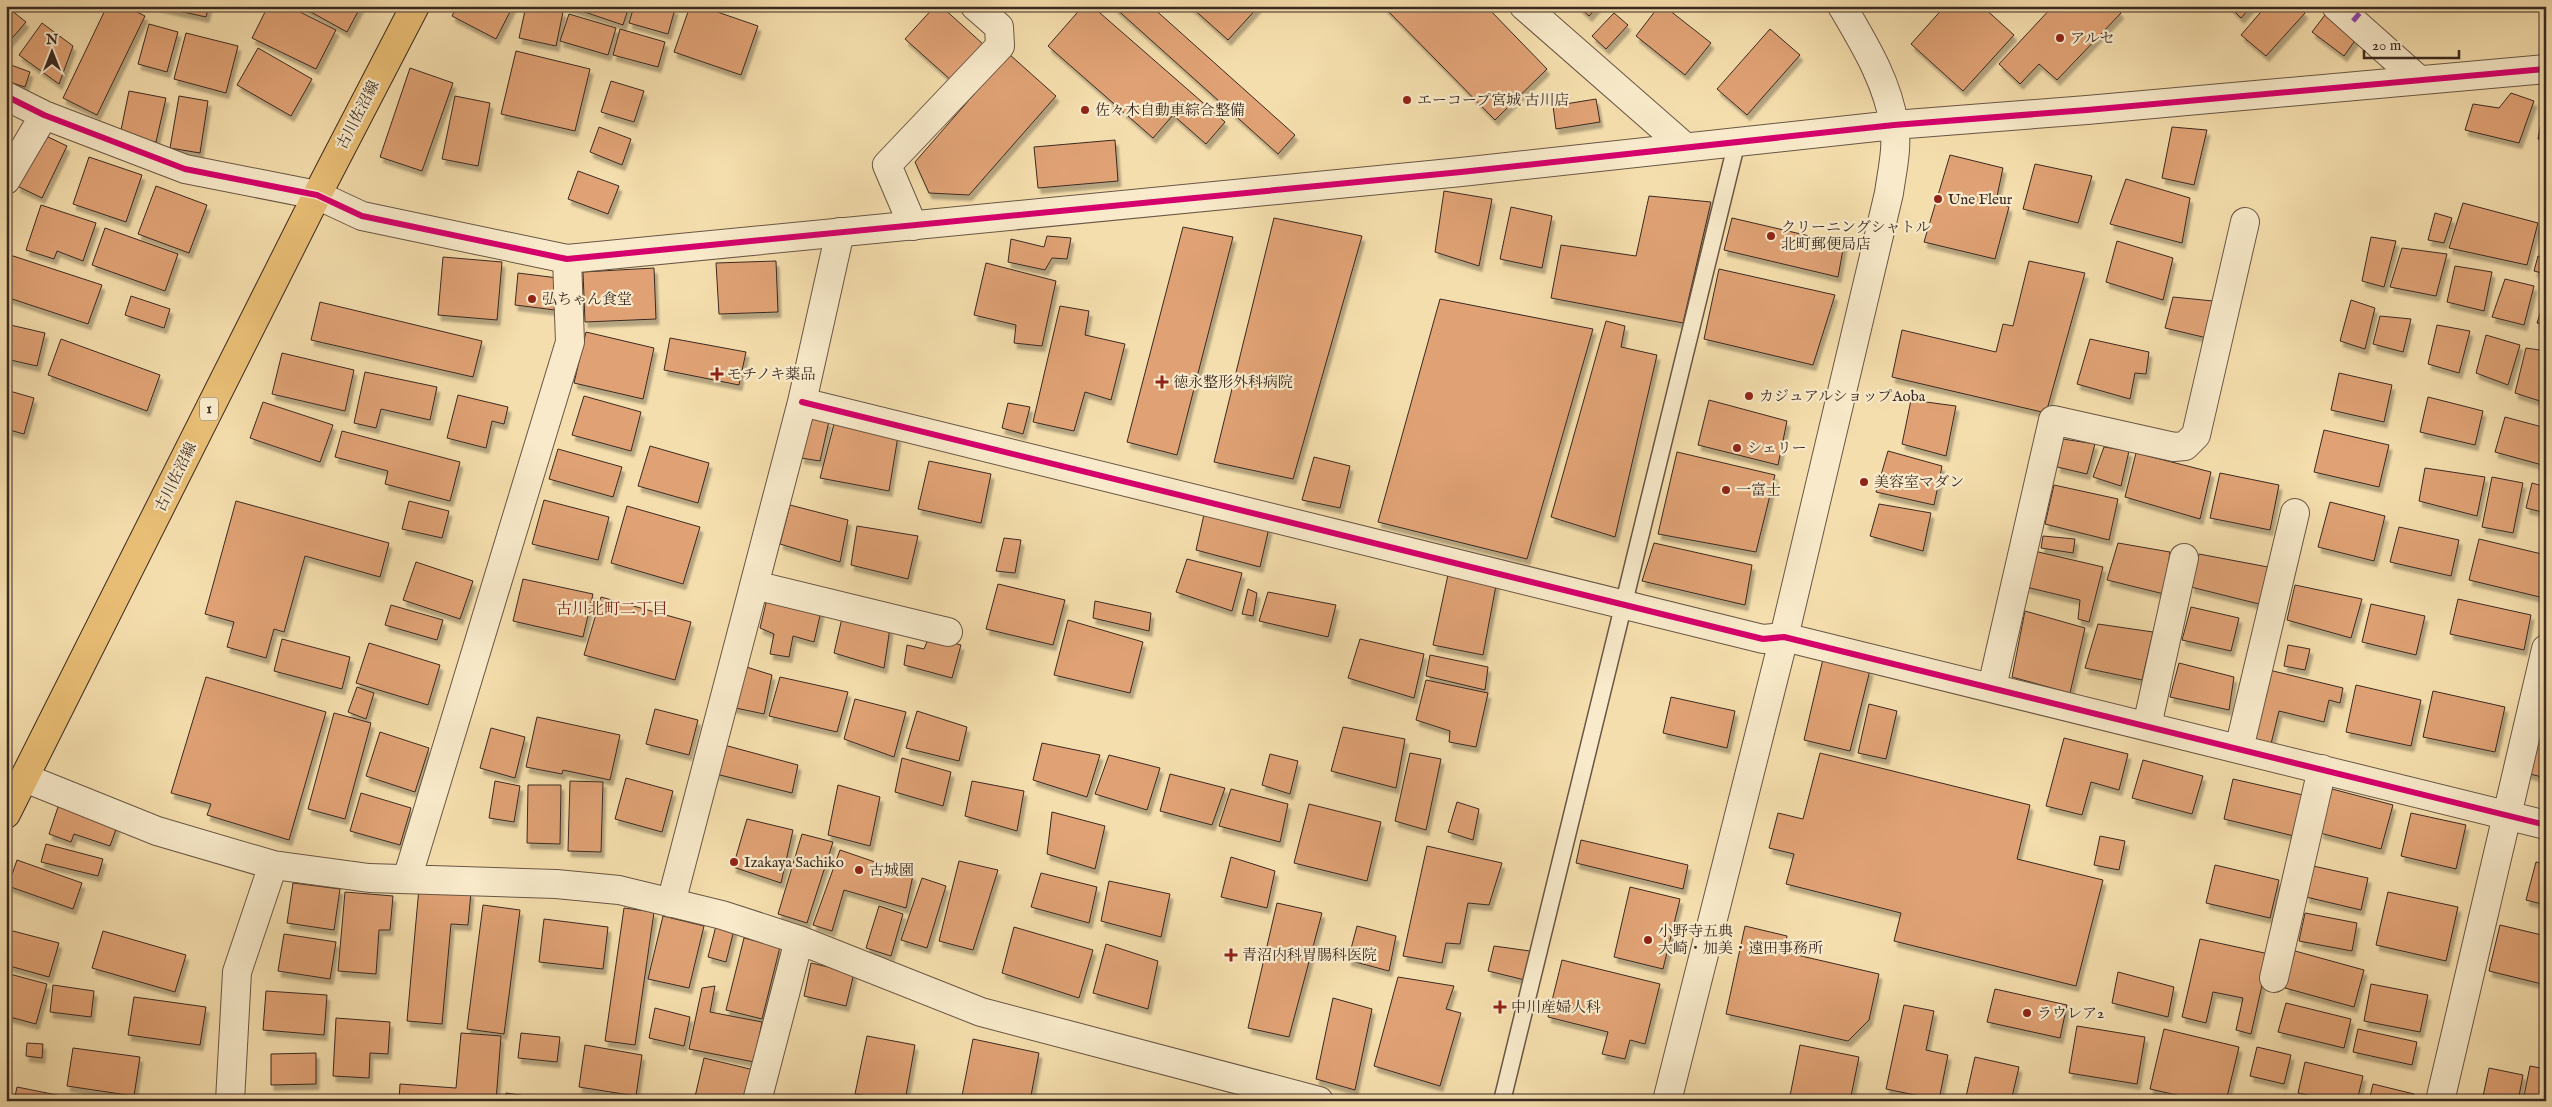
<svg xmlns="http://www.w3.org/2000/svg" width="2552" height="1107" font-family="'IM FELL English','Noto Serif JP',serif">
<style>
.building{fill:#e0a274;stroke:#3a2922;filter:url(#shadow)}
.lines{fill:none;stroke-linecap:round;stroke-linejoin:round}
.service-casing{stroke:#695645;stroke-width:19}
.minor-casing{stroke:#695645;stroke-width:30}
.tertiary-casing{stroke:#695645;stroke-width:30}
.primary-casing{stroke:#3a2922;stroke-width:30}
.service{stroke:#f8eaca;stroke-width:16}
.minor{stroke:#f8eaca;stroke-width:28}
.tertiary{stroke:#f8eaca;stroke-width:28}
.primary{stroke:#eabf76;stroke-width:28}
.quiet{stroke:#8e44ad;stroke-width:5;stroke-dasharray:10 5;stroke-linecap:butt}
.cycleway-casing{stroke:#f8eaca;stroke-width:9}
.cycleway{stroke:#d6006c;stroke-width:6}
.poi-dot{fill:#8f2418;stroke:#f8eaca;stroke-width:2}
.labels{text-anchor:middle;dominant-baseline:central;stroke-width:4.5;stroke-linejoin:round;paint-order:stroke}
.shield{fill:#f8eaca;stroke:#736354;stroke-width:1}
.shield-label{font-size:14px;font-weight:bold;fill:#3a2922}
.poi-label{font-size:15px;fill:#3a2922;stroke:#f8eaca;text-anchor:start}
.street-label{font-size:15px;fill:#3a2922;stroke:#f8eaca}
.neighbourhood-label{font-size:16px;fill:#7a1f14;stroke:#f8eaca}
</style>
<defs>
<filter id="shadow"><feDropShadow dx="3" dy="5.5" stdDeviation="1" flood-color="#0004"/></filter>
</defs>
<rect width="100%" height="100%" fill="#f5dead"/>
<filter id="stains"><feTurbulence type="fractalNoise" baseFrequency=".004" numOctaves="4"/><feColorMatrix values="0 0 0 0 .2 0 0 0 0 .09 0 0 0 0 .02 0 0 0 .5 -.17"/></filter>
<radialGradient id="worn" r=".72"><stop offset=".6" stop-color="#630" stop-opacity="0"/><stop offset="1" stop-color="#630" stop-opacity=".3"/></radialGradient>
<path class="building" d="M6,6L26,22L7,44L6,43Z
M107,6H125L145,16L97,115L63,98Z
M156,6H209L206,17Z
M268,6H288L336,30L316,69L252,38Z
M300,6H361L347,32Z
M457,6H513L496,39L452,16Z
M526,6L563,12L556,46L519,38Z
M567,6H629L623,25Z
M634,6H664L675,9L668,34L629,23Z
M690,6H700L758,26L741,75L674,52Z
M935,6H941L984,45L952,81L905,39Z
M1083,6H1092L1225,122L1206,144L1173,115L1153,138L1048,46Z
M1113,6H1151L1295,135L1278,154Z
M1190,6H1259L1228,40Z
M1383,6H1486L1547,69L1495,120Z
M1578,6H1598L1589,16Z
M1659,6H1664L1711,43L1685,75L1636,36Z
M1945,6H1982L2014,35L1963,91L1911,44Z
M2053,6H2114L2121,13L2057,80L2039,64L2020,84L1999,64Z
M2229,6H2252L2241,18Z
M2266,6H2298L2305,13L2266,56L2241,35Z
M2328,11L2359,35L2344,56L2312,32Z
M1614,13L1628,25L1606,49L1592,36Z
M569,14L616,28L608,55L560,41Z
M42,23L73,46L59,84L19,55Z
M149,24L178,32L167,72L138,64Z
M620,29L665,42L658,67L613,55Z
M1770,29L1800,55L1747,115L1717,89Z
M186,33L238,46L226,93L174,79Z
M258,48L312,79L291,116L237,85Z
M516,51L590,69L575,131L501,114Z
M1009,54L1056,96L969,195L929,193L915,162Z
M11,65L30,72L25,87L6,81Z
M410,68L453,83L422,171L380,157Z
M611,81L644,91L634,122L601,112Z
M129,91L166,98L156,142L120,135Z
M2511,93L2534,101L2519,143L2465,130L2473,104L2499,108Z
M2546,94V140L2538,139Z
M179,96L208,101L200,153L170,148Z
M455,96L490,103L478,166L442,159Z
M1596,99L1600,122L1556,129L1553,106Z
M599,127L631,139L622,165L590,152Z
M2172,127L2207,130L2194,185L2162,178Z
M42,134L67,146L42,198L17,186Z
M1115,140L1118,181L1038,188L1034,147Z
M1950,155L2003,168L1996,201L2009,207L1995,259L1924,242Z
M89,157L142,175L126,222L73,204Z
M2035,164L2092,176L2078,223L2023,209Z
M578,171L619,186L608,214L568,199Z
M2126,179L2190,198L2182,243L2110,224Z
M156,186L207,205L189,253L138,234Z
M1444,191L1492,199L1479,266L1435,252Z
M1649,196L1711,202L1683,323L1551,298L1561,245L1636,256Z
M2463,203L2538,223L2527,265L2449,248Z
M41,205L96,223L83,261L57,251L54,259L26,250Z
M1511,207L1552,216L1542,268L1500,259Z
M2435,213L2452,218L2444,243L2428,240Z
M1274,218L1362,236L1293,479L1214,462Z
M1732,218L1844,244L1838,277L1724,250Z
M1183,227L1233,237L1177,455L1127,442Z
M105,228L178,254L165,291L92,265Z
M1047,236L1071,238L1067,259L1052,258L1045,270L1008,262L1011,239L1044,247Z
M2371,237L2396,241L2384,287L2362,281Z
M2117,241L2173,258L2163,300L2106,282Z
M2402,248L2447,254L2436,296L2390,287Z
M7,254L102,285L88,324L6,297Z
M2538,256L2546,258V274L2534,271Z
M443,257L502,262L497,320L438,315Z
M776,261L778,312L719,314L716,263Z
M2029,261L2085,273L2046,413L1892,377L1902,330L1996,352L2003,324L2013,326Z
M986,263L1056,281L1042,346L1014,343L1016,325L974,315Z
M2455,266L2492,272L2484,311L2447,302Z
M654,268L656,319L585,322L583,272Z
M1719,269L1835,295L1813,365L1704,339Z
M518,273L558,278L555,310L515,305Z
M2505,279L2534,286L2524,325L2492,317Z
M2546,295V325L2537,323Z
M131,296L170,309L164,328L125,315Z
M2173,297L2213,301L2207,338L2165,328Z
M1440,299L1593,329L1527,559L1378,522Z
M2351,300L2375,308L2365,349L2340,341Z
M320,302L482,341L473,377L311,340Z
M1060,306L1089,311L1085,335L1125,344L1111,400L1085,392L1074,431L1033,422Z
M2380,316L2411,319L2403,352L2373,344Z
M1606,321L1625,326L1621,347L1657,355L1615,537L1551,517Z
M6,324L45,333L37,366L6,359Z
M2437,325L2470,331L2459,373L2428,364Z
M586,332L654,348L643,399L574,383Z
M2486,335L2520,345L2508,385L2476,373Z
M670,338L746,352L739,385L664,370Z
M61,339L160,375L147,411L48,375Z
M2090,339L2149,352L2146,374L2135,373L2130,399L2077,384Z
M2526,348L2546,351V403L2515,393Z
M282,353L354,370L345,411L272,394Z
M365,372L437,387L430,420L381,409L376,428L354,423Z
M2339,373L2392,385L2384,422L2331,410Z
M6,390L34,398L24,434L6,429Z
M458,395L508,407L504,424L492,421L486,448L447,438Z
M584,396L641,412L631,451L572,435Z
M2428,397L2483,411L2475,445L2420,432Z
M1709,400L1787,421L1778,465L1698,445Z
M1911,400L1956,406L1946,456L1902,444Z
M263,402L333,425L320,462L250,438Z
M1008,403L1030,407L1023,434L1002,428Z
M811,417L829,421L820,461L801,458Z
M2505,417L2546,428V466L2495,452Z
M834,424L898,436L889,491L820,478Z
M2324,430L2389,445L2379,487L2314,472Z
M342,431L460,462L450,501L385,484L388,471L335,457Z
M2063,439L2095,444L2087,474L2057,467Z
M650,446L709,463L698,503L638,486Z
M2104,447L2129,451L2121,486L2093,477Z
M558,449L622,467L613,497L549,479Z
M1888,451L1942,466L1934,505L1876,492Z
M1677,452L1775,475L1756,552L1658,534Z
M2136,453L2211,472L2200,519L2125,497Z
M1314,457L1350,466L1340,508L1302,500Z
M929,461L991,474L981,523L918,509Z
M2425,468L2485,477L2477,516L2419,501Z
M2220,473L2279,485L2270,530L2210,518Z
M2492,477L2523,483L2513,533L2482,527Z
M2532,483L2546,487V513L2526,508Z
M2054,485L2118,499L2109,540L2045,524Z
M544,500L609,517L598,560L532,544Z
M236,501L389,543L380,577L305,556L284,632L274,629L266,658L227,647L234,622L205,614Z
M409,501L449,511L442,538L402,529Z
M2330,502L2385,516L2374,561L2318,547Z
M1879,504L1931,513L1923,551L1870,536Z
M790,505L848,520L840,562L780,544Z
M627,506L700,527L683,584L611,563Z
M1205,510L1269,528L1260,567L1196,550Z
M857,526L918,536L908,579L851,565Z
M2399,527L2459,540L2451,576L2390,562Z
M2043,536L2075,539L2073,553L2041,548Z
M1004,538L1021,540L1015,573L996,571Z
M2479,539L2546,555L2544,598L2469,580Z
M1654,543L1752,565L1745,605L1642,581Z
M2118,543L2170,552L2164,594L2107,580Z
M2034,551L2103,567L2089,622L2078,619L2080,600L2026,587Z
M2199,554L2268,567L2259,604L2191,587Z
M1187,559L1242,573L1232,611L1176,592Z
M416,562L473,581L460,619L403,600Z
M1449,570L1497,580L1483,655L1433,645Z
M523,579L593,594L583,637L513,621Z
M998,584L1065,600L1053,645L986,629Z
M2295,585L2362,599L2351,638L2287,620Z
M1248,589L1257,593L1253,616L1242,614Z
M1268,592L1336,605L1328,637L1259,621Z
M601,597L691,622L675,680L584,655Z
M767,599L821,611L814,642L793,636L789,657L770,654L774,634L760,628Z
M2458,599L2531,615L2524,650L2450,634Z
M1095,601L1151,613L1149,631L1093,618Z
M2371,604L2425,616L2416,655L2362,642Z
M391,605L443,620L437,640L385,625Z
M2191,607L2239,618L2231,651L2182,640Z
M2025,611L2085,628L2070,693L2012,677Z
M842,618L890,628L884,668L834,653Z
M1068,620L1143,642L1130,693L1054,675Z
M2098,624L2153,632L2142,680L2085,668Z
M929,637L961,645L952,678L904,665L907,645L924,649Z
M282,639L350,657L342,689L274,671Z
M1360,639L1424,654L1414,698L1348,678Z
M369,643L440,665L428,705L356,683Z
M2288,645L2310,649L2305,670L2284,666Z
M1430,655L1488,667L1485,690L1426,676Z
M1823,659L1870,670L1850,751L1804,740Z
M2179,663L2234,677L2229,710L2170,697Z
M740,665L772,675L764,714L731,707Z
M2269,670L2343,688L2340,703L2329,700L2324,722L2279,711L2270,748L2251,743Z
M206,677L326,712L289,840L207,815L211,804L171,793Z
M780,677L848,692L837,732L769,716Z
M1426,680L1488,693L1476,747L1449,742L1450,731L1416,720Z
M2356,685L2421,700L2411,746L2346,732Z
M357,687L374,693L366,719L348,712Z
M2433,691L2505,707L2495,752L2423,737Z
M1671,697L1735,711L1727,748L1663,733Z
M855,699L906,712L894,757L844,739Z
M1869,704L1897,711L1886,759L1858,753Z
M655,709L698,720L689,755L646,744Z
M917,711L967,727L959,761L906,748Z
M334,713L371,723L345,819L308,809Z
M537,717L620,735L610,780L563,770L562,774L526,767Z
M2539,726L2546,727V778L2526,773Z
M1343,727L1405,739L1396,788L1331,771Z
M491,728L525,737L515,778L480,768Z
M380,732L429,748L415,792L366,776Z
M2064,738L2128,754L2119,790L2091,782L2082,815L2046,806Z
M1042,743L1100,755L1087,797L1033,780Z
M724,745L798,765L792,793L716,774Z
M1410,753L1441,759L1426,830L1395,821Z
M1820,753L2030,805L2017,859L2103,880L2076,986L1894,941L1901,913L1786,884L1794,854L1769,848L1778,813L1803,819Z
M1270,754L1298,761L1290,794L1262,785Z
M1109,755L1160,768L1147,810L1095,794Z
M902,758L951,772L943,806L895,792Z
M2143,760L2203,776L2192,814L2132,798Z
M1170,774L1225,788L1212,825L1160,811Z
M626,778L673,791L662,832L615,819Z
M2233,779L2303,795L2294,836L2224,819Z
M495,781L520,786L514,822L489,818Z
M570,781L603,782L601,852L568,851Z
M972,781L1024,791L1017,831L965,816Z
M528,785H561L560,844L527,843Z
M838,785L880,797L870,846L828,835Z
M1231,789L1288,804L1280,842L1219,826Z
M2332,789L2393,805L2381,849L2320,833Z
M361,793L411,808L400,845L350,831Z
M60,801L119,821L110,846L74,834L71,842L49,834Z
M1457,802L1479,809L1473,840L1448,832Z
M1309,804L1381,822L1367,881L1294,863Z
M1052,812L1105,826L1095,869L1047,854Z
M2411,813L2466,825L2456,869L2401,856Z
M747,819L793,830L781,883L733,867Z
M802,834L833,842L807,923L778,914Z
M2100,836L2125,841L2119,870L2094,865Z
M1581,840L1688,865L1683,889L1576,863Z
M46,844L103,859L98,876L41,862Z
M1427,846L1502,863L1489,905L1468,903L1460,944L1446,943L1442,963L1403,956Z
M840,850L913,875L906,908L844,890L832,931L813,925Z
M1231,857L1275,871L1267,908L1221,897Z
M17,860L82,883L73,909L8,886Z
M959,861L998,870L973,950L939,941Z
M2536,862L2546,864V905L2526,900Z
M2215,865L2279,880L2270,918L2206,903Z
M2313,866L2368,878L2361,910L2306,897Z
M1041,873L1097,887L1089,923L1031,907Z
M922,878L946,886L927,948L901,940Z
M1109,881L1170,894L1161,937L1101,921Z
M293,883L340,889L334,930L287,923Z
M1630,887L1680,899L1663,969L1614,957Z
M419,888L471,892L468,925L451,924L442,1024L407,1021Z
M345,892L393,896L390,930H379L376,974L338,971Z
M2388,892L2458,907L2446,961L2376,945Z
M1277,903L1322,913L1289,1037L1248,1028Z
M483,905L520,910L504,1034L467,1029Z
M879,906L903,914L891,956L866,948Z
M624,908L654,912L635,1045L605,1041Z
M2305,913L2357,923L2352,951L2299,941Z
M663,916L704,926L689,988L648,979Z
M544,919L608,927L603,969L539,962Z
M717,922L735,926L726,962L708,957Z
M2500,925L2546,936V985L2489,971Z
M1357,926L1396,936L1389,971L1348,960Z
M1745,926L1787,936L1784,952L1879,974L1869,1020L1848,1041L1726,1014Z
M1014,927L1093,950L1079,998L1002,973Z
M9,930L59,943L49,977L6,965V940Z
M103,931L186,955L175,992L92,968Z
M284,934L336,942L330,979L278,971Z
M744,938L780,947L762,1019L726,1010Z
M2200,939L2269,954L2251,1034L2236,1030L2243,998L2213,992L2206,1023L2182,1017Z
M1106,944L1158,961L1148,1009L1093,993Z
M1494,946L1530,951L1525,980L1488,971Z
M2295,951L2364,970L2354,1007L2285,988Z
M1562,960L1660,984L1645,1044L1630,1040L1625,1059L1602,1054L1608,1032L1548,1017Z
M811,963L854,973L846,1006L804,996Z
M2118,972L2174,987L2168,1017L2112,1003Z
M6,973L47,984L36,1024L6,1016Z
M1398,977L1454,986L1446,1009L1461,1013L1440,1086L1374,1066Z
M2371,984L2428,995L2420,1032L2364,1021Z
M53,985L94,991L91,1017L50,1012Z
M715,986L710,1012L762,1022L754,1062L689,1049L702,988Z
M1995,989L2067,1005L2060,1038L1987,1022Z
M266,991L327,995L324,1035L263,1030Z
M134,997L206,1007L200,1045L128,1035Z
M1333,998L1372,1009L1355,1090L1316,1079Z
M2286,1003L2351,1019L2344,1048L2278,1032Z
M1904,1005L1934,1011L1926,1050L1948,1055L1939,1100L1886,1089Z
M655,1008L690,1017L684,1046L649,1038Z
M336,1018L390,1022L388,1054L370,1053L369,1078L333,1076Z
M2546,1023V1040L2542,1039Z
M2077,1026L2145,1037L2137,1084L2069,1073Z
M2164,1029L2239,1047L2226,1101H2203L2150,1089Z
M2358,1029L2417,1042L2412,1065L2353,1052Z
M461,1033L501,1036L496,1101H399L400,1084L456,1088Z
M521,1033L560,1037L557,1062L518,1058Z
M867,1036L915,1045L905,1101L855,1094Z
M973,1039L1039,1053L1030,1101H961Z
M27,1043L43,1044L42,1058L26,1056Z
M585,1045L642,1055L636,1096L579,1087Z
M1800,1045L1859,1057L1850,1101H1789Z
M2257,1047L2291,1055L2284,1084L2250,1076Z
M73,1048L140,1057L134,1096L67,1086Z
M316,1053V1084L271,1085V1054Z
M1975,1057L2019,1067L2011,1101H1965Z
M704,1058L754,1070L747,1101H694Z
M2305,1062L2363,1076L2357,1101H2334L2298,1093Z
M2530,1066L2546,1069V1101H2523Z
M2489,1068L2523,1075L2518,1101H2482Z
M2373,1084L2414,1094L2413,1101H2369Z
M17,1087L87,1101H14Z
M506,1093L548,1099L547,1101H505Z
M2249,1095L2275,1101H2247Z"/>
<g class="lines">
<defs>
<path id="service" d="M1502,1101L1737,141"/>
<path id="minor" d="M1524,6L1685,147
M2336,6L2419,80
M6,96L44,115L185,169L317,195
M6,180L44,115
M913,226L887,165L1000,46L999,27L975,6
M802,402L1763,639L1784,637L2546,825
M754,585L948,632
M1992,687L2053,420L2174,447L2185,446L2196,435L2245,222
M2147,726L2184,558
M2239,749L2295,513
M25,778L157,831L273,865L369,878L556,884L619,890L722,915L799,940L981,1012L1319,1101
M407,879L570,342L567,259
M671,903L802,402L840,232
M2274,978L2322,769
M230,1101L237,972L273,865
M757,1101L799,940
M2440,1101L2546,649"/>
<path id="tertiary" d="M317,195L362,216L567,259L1461,172L1894,125L2087,110L2546,69
M1667,1101L1784,637L1889,193C1892,171 1898,147 1894,125C1888,82 1863,42 1842,6"/>
<path id="primary" d="M6,814L317,195L415,6"/>
</defs>
<use href="#service" class="service-casing"/>
<use href="#minor" class="minor-casing"/>
<use href="#tertiary" class="tertiary-casing"/>
<use href="#primary" class="primary-casing"/>
<use href="#service" class="service"/>
<use href="#minor" class="minor"/>
<use href="#tertiary" class="tertiary"/>
<use href="#primary" class="primary"/>
<path class="quiet" d="M2353,21L2366,6"/>
<defs>
<path id="cycleway" d="M6,96L44,115L185,169L317,195L362,216L567,259L1461,172L1894,125L2087,110L2546,69
M802,402L1763,639L1784,637L2546,825"/>
</defs>
<use href="#cycleway" class="cycleway-casing"/>
<use href="#cycleway" class="cycleway"/>
</g>
<g class="poi-dot">
<circle cx="2060" cy="38" r="5"/>
<circle cx="1407" cy="100" r="5"/>
<circle cx="1085" cy="110" r="5"/>
<circle cx="1938" cy="199" r="5"/>
<circle cx="1771" cy="236" r="5"/>
<circle cx="532" cy="299" r="5"/>
<path d="M714.5 366.5h5v5h5v5h-5v5h-5v-5h-5v-5h5z"/>
<path d="M1159.5 374.5h5v5h5v5h-5v5h-5v-5h-5v-5h5z"/>
<circle cx="1749" cy="396" r="5"/>
<circle cx="1737" cy="448" r="5"/>
<circle cx="1864" cy="482" r="5"/>
<circle cx="1726" cy="490" r="5"/>
<circle cx="734" cy="862" r="5"/>
<circle cx="859" cy="870" r="5"/>
<circle cx="1648" cy="940" r="5"/>
<path d="M1228.5 947.5h5v5h5v5h-5v5h-5v-5h-5v-5h5z"/>
<path d="M1497.5 999.5h5v5h5v5h-5v5h-5v-5h-5v-5h5z"/>
<circle cx="2027" cy="1013" r="5"/>
</g>
<g class="labels">
<rect class="shield" x="200" y="397.5" width="18" height="23" rx="4"/>
<g class="shield-label">
<text x="209" y="409">1</text>
</g>
<g class="poi-label">
<text x="2070" y="38">アルセ</text>
<text x="1417" y="100">エーコープ宮城 古川店</text>
<text x="1095" y="110">佐々木自動車綜合整備</text>
<text x="1948" y="199">Une Fleur</text>
<text x="1781" y="227">クリーニングシャトル<tspan x="1781" dy="17">北町郵便局店</tspan></text>
<text x="542" y="299">弘ちゃん食堂</text>
<text x="727" y="374">モチノキ薬品</text>
<text x="1173" y="382">徳永整形外科病院</text>
<text x="1759" y="396">カジュアルショップAoba</text>
<text x="1747" y="448">シェリー</text>
<text x="1874" y="482">美容室マダン</text>
<text x="1736" y="490">一富士</text>
<text x="744" y="862">Izakaya Sachiko</text>
<text x="869" y="870">古城園</text>
<text x="1658" y="931">小野寺五典<tspan x="1658" dy="17">大崎・加美・遠田事務所</tspan></text>
<text x="1242" y="955">青沼内科胃腸科医院</text>
<text x="1511" y="1007">中川産婦人科</text>
<text x="2037" y="1013">ラウレア2</text>
</g>
<g class="street-label">
<text transform="translate(358 115) rotate(-63)">古川佐沼線</text>
<text transform="translate(176 477) rotate(-64)">古川佐沼線</text>
</g>
<g class="neighbourhood-label">
<text x="612" y="610">古川北町二丁目</text>
</g>
</g>
<rect width="2552" height="1107" fill="none" stroke="#f5dead" stroke-width="25"/>
<rect x="8" y="8" width="2537" height="1092" fill="none" stroke="#3a2922" stroke-width="2.5"/>
<rect x="12" y="12" width="2527" height="1082" fill="none" stroke="#3a2922"/>
<g transform="translate(52 52)" stroke="#f8eaca" stroke-width="4" paint-order="stroke">
<path d="M0-4L9 19L0 12L-9 19Z" fill="#3a2922"/>
<text y="-8" font-size="14" font-weight="bold" text-anchor="middle" fill="#3a2922">N</text>
</g>
<path d="M2364 50v8h95v-8" fill="none" stroke="#3a2922" stroke-width="2.5"/>
<text x="2372" y="50" font-size="15" fill="#3a2922" stroke="#f8eaca" stroke-width="4" paint-order="stroke">20 m</text>
<rect width="100%" height="100%" filter="url(#stains)"/>
<rect width="100%" height="100%" fill="url(#worn)"/>
</svg>
